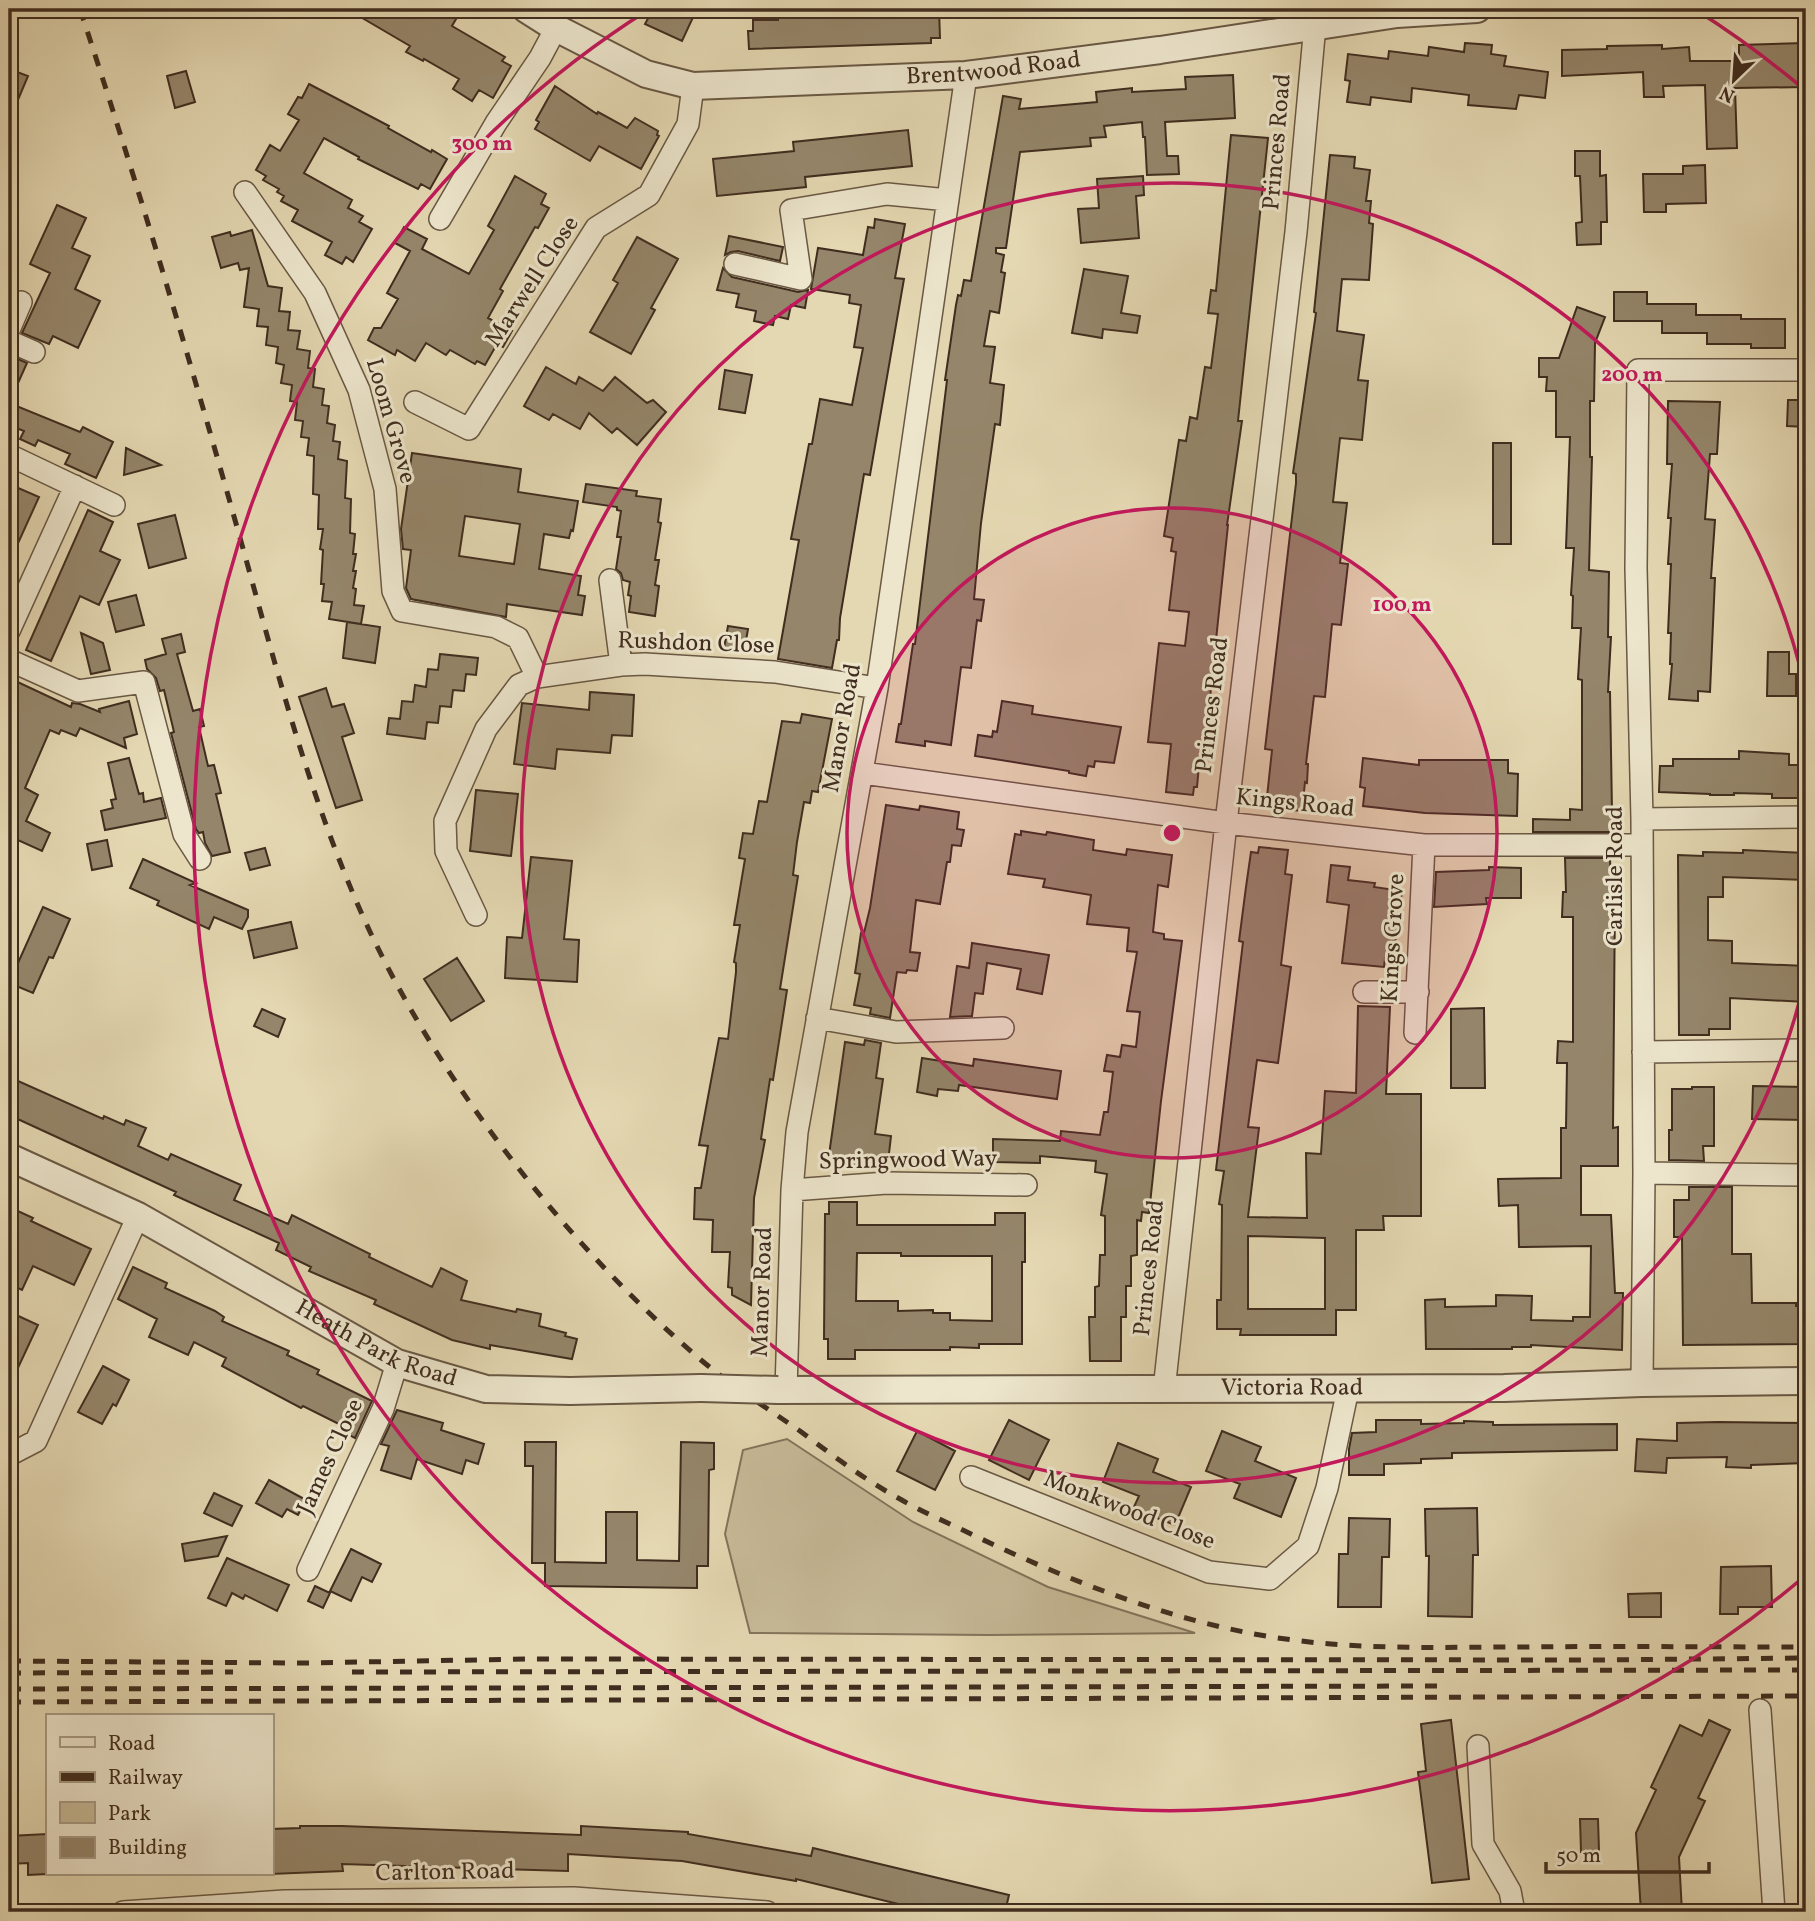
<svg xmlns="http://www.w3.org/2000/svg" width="1815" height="1921" font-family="Vollkorn,serif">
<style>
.green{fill:#c8bb99;stroke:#84745c;stroke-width:2}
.building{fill:#95866b;stroke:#402d1f;stroke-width:2;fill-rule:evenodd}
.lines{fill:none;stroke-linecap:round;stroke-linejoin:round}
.minor-casing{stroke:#695844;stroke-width:24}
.tertiary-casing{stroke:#695844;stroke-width:30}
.minor{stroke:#ede6cd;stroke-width:21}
.tertiary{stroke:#ede6cd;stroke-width:26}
.rail{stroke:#402d1f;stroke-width:5;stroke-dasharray:12 12;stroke-linecap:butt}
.tertiary-bridge-casing{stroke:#695844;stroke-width:30;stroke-linecap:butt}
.tertiary-bridge{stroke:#ede6cd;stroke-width:26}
.ring{fill:none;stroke:#c2185b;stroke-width:3.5}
.labels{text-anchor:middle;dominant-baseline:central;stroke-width:6;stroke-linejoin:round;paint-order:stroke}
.street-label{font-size:24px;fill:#402d1f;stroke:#ede6cd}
.centre{fill:#c2185b;stroke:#ede6cd;stroke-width:3.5}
.ring-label{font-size:21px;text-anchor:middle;font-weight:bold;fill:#c2185b;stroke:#ede6cd;stroke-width:6;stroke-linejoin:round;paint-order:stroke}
</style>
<rect width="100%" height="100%" fill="#e4d8b2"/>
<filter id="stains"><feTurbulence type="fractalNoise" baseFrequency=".00286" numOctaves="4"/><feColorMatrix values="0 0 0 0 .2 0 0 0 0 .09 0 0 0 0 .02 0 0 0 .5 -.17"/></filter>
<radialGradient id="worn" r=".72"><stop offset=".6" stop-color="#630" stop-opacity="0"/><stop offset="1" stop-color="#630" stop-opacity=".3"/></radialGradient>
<path class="green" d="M787,1439L913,1522L1048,1587L1195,1633L988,1635L750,1633L725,1534L743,1450Z"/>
<path class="building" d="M347,9H439L456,19L452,26L505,57L502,61L511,66L493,98L479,90L472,101L453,89L459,79L424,59L423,61L406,52L410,46Z
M653,9H686L695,13L682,41L645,24Z
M909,9H939L940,38H931V43L749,49L748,31H753V20H778L777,11L798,10V14H883L909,12Z
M1465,43L1492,45L1491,54L1506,56L1504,66L1548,72L1545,98L1519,95L1516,109L1468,105L1469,95L1412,88L1411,102L1371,97L1370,105L1347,102L1350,81L1345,80L1348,54L1388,59L1389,51L1428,56L1429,47L1464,52Z
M1805,43V87L1735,88L1737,148L1707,149L1705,85L1663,86L1664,97H1644L1643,72L1562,76V50L1607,49V46L1662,45V49L1689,47L1690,61H1739V45Z
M9,69L28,76L9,121Z
M186,71L195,102L175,108L167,76Z
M1233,75L1235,118L1165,122L1167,156H1178L1179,174L1147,175L1145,137H1143L1142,122L1104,126L1106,137L1090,138L1091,146L1020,152L1006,248H996V253L1004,255L1001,272L1005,273L999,313L990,311L984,346L995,347L990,383L1004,385L1000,425L995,424L981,523L974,599L984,600L981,621L977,620L971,668L961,667L951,745L925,741V746L896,742L899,724H901L913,644H915L947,380H945L956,305L958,295L961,296L964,280L971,281L1003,96L1021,99L1019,109L1064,105L1097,102L1096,92L1132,88V92L1186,89L1185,77Z
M309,84L389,126L388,128L431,152L432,150L447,159L430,189L421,184L418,189L358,159L359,157L324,138L304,173L352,200L348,208L363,216L359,222L372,229L353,262L346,257L342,264L325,255L332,242L292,221L298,210L281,201L284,196L277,192L279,189L263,180L266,176L256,170L270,145L280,151L299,120L288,114L298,97L302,98Z
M555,86L597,114L598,112L627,128L635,118L658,131L657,135L659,136L641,169L599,146L590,161L535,129L539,122L536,120Z
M908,130L912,166L805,177L806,187L717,196L713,159L794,151L793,142Z
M1231,135L1268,138L1238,421H1242L1227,525H1228L1204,755H1200L1197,787H1194L1193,795L1166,792L1171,744L1148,742L1159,643L1185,646L1189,612L1169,610L1176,552L1171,551L1173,538L1164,536L1179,440L1186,441L1190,417L1197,419L1205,367L1211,368L1218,314L1208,313L1211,290L1216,291Z
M1575,151H1600V176L1606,175L1607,222H1601V244L1577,245L1576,223L1582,222L1580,176H1575Z
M1330,155L1355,157L1354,168L1370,170L1366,201H1371L1369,223L1373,224L1369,280L1342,279L1337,331L1364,335L1358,380L1368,381L1362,440L1340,438L1333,502L1347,503L1340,563L1348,564L1341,625L1332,624L1325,697L1314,696L1306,764H1308L1307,783L1305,782L1302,811L1270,808L1271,797H1267L1272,750L1265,749L1296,483V474L1293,473L1316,313L1314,312Z
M1705,165L1706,203L1666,204V212H1644L1643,174H1683V166Z
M515,176L546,194L541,204L549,208L538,228L535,227L500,289L503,291L488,318L512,331L503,347L497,344L485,365L477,361L475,364L450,350L446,355L426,343L415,361L397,350L395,355L368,340L374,328H381L398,299L387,293L410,251L395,243L404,227L427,239L422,249L469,274L494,230L488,226Z
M1143,176L1144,195L1136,196L1139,238L1081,243L1078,209L1099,208L1097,179Z
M57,205L86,218L72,248L90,256L75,289L100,301L78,348L53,336L49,344L22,333L50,273L30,264Z
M875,219L905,224L895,278L904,279L870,475L864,474L840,618L839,640H837L832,668L778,659L799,540L791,539L809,444H812L820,399L852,405L863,348L854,347L861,305L849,303L850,295L811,289L818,248L863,255L868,227L874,228Z
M252,230L268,286L282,288L279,311L290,312L288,330L300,331L297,349L310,351L308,368L315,369L313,387L324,389L322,405L329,406L327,423L335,425L333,441L340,442L338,459L347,461L345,498L351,499L350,533L355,534L353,554H356L353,571H356L353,588L356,589L354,605L364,606L361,624L329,619L332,602L322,601L324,584H321L323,550L320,549L323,529H318L319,495L313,494L314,456L307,455L309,438L301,437L303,421L295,420L297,402L290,401L292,385L281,383L284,365L276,363L278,347L266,345L268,327L257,326L259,309L244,307L249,268L240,270L238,263L221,268L212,237L230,232L231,236Z
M729,236L783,247L780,261L738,251L731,252L725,255Z
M637,237L678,259L651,308L655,310L631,354L590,332L618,283L613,280Z
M723,268L732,277L798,292L808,290L805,308L791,305L788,319L775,316L773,325L754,321L756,311L736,307L739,294L717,290Z
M1084,269L1128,276L1121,313L1140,316L1137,333L1103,329L1102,338L1072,333Z
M1614,292H1647V304H1696V315H1741V319H1785V348H1751V344H1707V333H1662V321H1614Z
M1577,307L1605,317L1595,343L1594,401H1590V457H1592L1589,570L1609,572L1608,637H1611L1608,692H1610L1612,811H1617L1616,832H1533V819L1570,820V809L1582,810V680L1578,679L1581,628H1572L1573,596L1571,595L1574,548H1566L1570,437H1556V391H1546L1547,377H1539V358H1559Z
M11,356L27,363L9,403L80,432L83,427L113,442L96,478L65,464L70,454L38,440L35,446L20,439L24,431L9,425V362Z
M546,367L576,384L579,377L603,391L615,377L647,403L653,400L666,412L637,445L617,428L612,433L589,413L580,429L553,414L549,420L524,406Z
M725,370L752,375L745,413L719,409Z
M1788,400H1806V427L1787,426Z
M1668,401L1720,402L1717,454H1710L1705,519L1715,520L1711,578H1715L1710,692L1698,691V701L1669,699L1672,664H1670L1671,633H1668L1671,564H1668L1671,518H1668L1672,464H1667Z
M1493,443H1511V544H1493Z
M126,448L161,465L124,475Z
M412,453L521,469L518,492L578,501L573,531L571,530L569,538L544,534L539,569L581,576L578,595L585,596L582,615L507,604L506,617L411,599L406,588L411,550L403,549L401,529ZM465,516L520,524L514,564L459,556Z
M9,484L39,497L9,563Z
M586,484L637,491L636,496L661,499L658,522L661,523L655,560H659L655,585L659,586L655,616L629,612L631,596L628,595L630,582L623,580L621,573L616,569L621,537H617L621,511L617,510V507L583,502Z
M88,510L113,522L100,551L120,560L99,605L80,596L51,661L26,650Z
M175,515L186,558L149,568L138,524Z
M136,595L144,625L116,632L108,602Z
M347,622L380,627L375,663L343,658Z
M728,626L748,629L744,652L724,648Z
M81,633L103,643L110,670L91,674Z
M181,634L185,652L177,654L193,711L200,709L204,726L199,727L208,766L214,765L221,793L216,794L230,852L212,856L205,843L203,832L199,833L196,829L171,733L174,732L164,690L160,691L156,678L147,669L145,660L166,654L162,639Z
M1768,652H1789V674H1796V696H1767Z
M440,654L478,658L476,675L466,674L464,691L453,690L451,707L440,706L438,723L427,722L425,739L387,734L389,718L400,719L402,701L413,702L415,685L426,687L428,669L438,670Z
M9,678L71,707L72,703L80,704L100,712L99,709L129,701L137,734L124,738L126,748L80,728L76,736L61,730L59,734L50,730L25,788L38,795L26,821L50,833L42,851L18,840L9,859Z
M326,688L332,707L344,704L354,733L342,737L362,800L336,808L299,697Z
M590,692L634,695L632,736L612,735L610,753L557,749L555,769L514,764L522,703L589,710Z
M1002,701L1033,706L1032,714L1121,727L1114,763L1095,761L1094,767L1088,766L1086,776L1069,773V771L975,756L978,735L992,737L993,731L997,732Z
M802,714L832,719L818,792L812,791L810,803L804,802L797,842L793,875L798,876L780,989L787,990L773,1080L770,1079L761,1139L765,1140L754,1198L751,1305L732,1295V1288L728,1287L730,1252H712L713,1220L694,1219L695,1188H701L708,1146L699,1145L719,1038L728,1039L736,972V963L734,962L740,925H734L745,859L739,858L743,833L753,834L759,801L767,802L782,721L800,723Z
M1739,751L1789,754V765H1806V793H1798V798H1772V794L1734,793V795H1710V794L1659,792L1660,766H1673V759H1739Z
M129,758L139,794L143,793L144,802L161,798L166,818L105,830L101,811L113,808L111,800L116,799L108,763Z
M1363,758L1419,765V760H1508V773L1518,774L1517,816L1425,813L1363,806L1365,788L1360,787Z
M476,790L518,794L511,856L470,851Z
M886,805L919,810L920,806L959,812L957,829L964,830L961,846L952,845L950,862H947L940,904L916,900L910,952L920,953L917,971L907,970L906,973L897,972L890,1018L870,1014L871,1008L854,1005L860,974L855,973L858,954L861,933H864L870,908Z
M1021,831L1046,835L1047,832L1094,840L1093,850L1126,855L1127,849L1172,855L1168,887L1158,885L1153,932L1164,934V939L1182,941L1161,1101L1149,1213L1142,1212L1141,1221L1137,1220V1255L1131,1256V1286H1126V1317H1121V1361H1090L1089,1317H1095V1287L1099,1286L1100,1255H1105V1216L1101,1215L1107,1174L1095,1172L1096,1161L1040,1156V1163L993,1162V1139L1060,1141L1061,1131L1100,1135L1104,1112H1108L1113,1072L1104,1071L1107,1055L1120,1057L1122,1045L1136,1047L1140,1012L1127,1011L1137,952L1127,951L1129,928L1087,924L1091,895L1043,887L1045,879L1008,874L1015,834L1021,835Z
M107,840L112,866L92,870L87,844Z
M1259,847L1288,850L1285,874L1292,875L1281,965L1291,967L1278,1063L1257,1060L1248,1127L1259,1128L1248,1217L1307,1218L1306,1153L1321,1154L1325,1091L1356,1093L1358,1006L1390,1007L1386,1094H1421V1216H1383L1384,1230H1356V1310H1336V1335H1240L1241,1329H1217V1300H1221L1222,1205L1219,1204L1224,1171L1216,1170L1243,942L1239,941L1246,887L1251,852L1258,853ZM1248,1236L1325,1238V1309H1248Z
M265,848L270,865L250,870L245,853Z
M1743,850L1806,853V880L1723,877V897H1708V940L1732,941V963L1806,966V1002L1730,998V1029H1709V1035H1679L1678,855L1703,856V852L1743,853Z
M531,857L572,861L564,939L579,940L577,982L505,978L507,937L522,938Z
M1565,858H1610L1611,893H1615L1613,1128L1618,1127V1166H1581V1215H1611L1615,1293H1623L1622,1350L1531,1345V1347H1512V1349H1426L1425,1300L1445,1299V1307L1496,1306V1295L1532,1296L1531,1320L1573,1321V1317H1590L1591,1246L1519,1247L1518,1205L1499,1206L1498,1179L1561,1178V1128H1566L1567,1063H1557L1558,1041L1573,1042V917H1562L1563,892H1566Z
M143,859L196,883L190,885L248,910V917L242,929L214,917L209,929L157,905L159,901L130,888Z
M1331,865L1350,867L1348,880L1375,883L1374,887L1402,891L1393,959L1385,958L1384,967L1342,963L1349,905L1327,902Z
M1489,867L1521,868V898H1486L1487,904L1434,907L1436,872L1489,870Z
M43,907L70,919L53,958L49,957L33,993L9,983Z
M291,922L297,948L254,958L248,931Z
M972,943L1049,955L1042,994L1017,989L1021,969L987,963L983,994L975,993L972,1016L950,1017L957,966L969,968Z
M457,958L484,1001L451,1021L424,979Z
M1484,1008L1485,1088H1451V1009Z
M262,1009L285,1019L278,1037L254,1026Z
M865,1040L881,1043L876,1078L883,1079L875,1134L891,1136L888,1162L860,1158L859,1166L828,1162L845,1042L864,1045Z
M922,1058L973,1066L974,1059L1061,1071L1057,1099L959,1085L958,1091L938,1089L937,1096L917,1092Z
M9,1077L103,1119L104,1116L124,1125L126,1120L146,1128L138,1146L168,1160L171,1154L241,1185L234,1200L288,1224L292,1215L370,1254L369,1257L432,1287L441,1268L467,1281L461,1300L516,1312L517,1309L541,1314L539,1326L566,1333L565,1336L577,1339L572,1359L490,1345V1349L452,1340L374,1304L376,1300L309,1271L311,1267L276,1250L279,1243L174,1195L176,1192L9,1115Z
M1753,1086L1806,1087V1120L1752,1119Z
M1692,1087H1714V1146H1703L1704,1161L1669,1160V1130H1672V1089H1692Z
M1689,1187H1732V1254H1751L1752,1303H1796V1306H1806V1344L1683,1345L1682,1237H1674V1200H1689Z
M829,1202H857V1225H995V1213H1025V1262H1022V1344H979V1348L950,1347V1350H855V1359H828V1339H824L825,1214H829ZM857,1253H901V1256H992V1321L950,1320V1313H933V1310L898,1311V1301H856Z
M9,1207L33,1218L31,1221L91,1249L74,1285L33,1266L22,1290L9,1284Z
M133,1267L167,1283L165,1288L215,1311L224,1317L222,1321L289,1351L287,1355L319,1370L317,1374L372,1401L355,1438L339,1429L341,1425L303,1406L301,1408L222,1366L226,1358L194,1342L188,1355L149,1337L157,1319L118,1299Z
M14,1314L38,1325L9,1387V1325Z
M103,1366L129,1380L116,1406L113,1404L102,1424L78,1412Z
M397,1410L443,1423L441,1430L484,1444L478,1464L466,1460L462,1474L417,1459L411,1479L381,1470L389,1446L381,1444Z
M1009,1420L1049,1440L1029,1480L989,1460Z
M1376,1420H1421V1424L1464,1423V1421L1493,1422V1425L1617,1424V1450L1452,1453V1458L1421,1459V1463L1384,1464V1475H1349V1449L1352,1433L1376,1432Z
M1718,1422L1806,1423V1463L1751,1465V1468L1726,1467L1727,1457L1667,1458L1666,1473L1635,1471L1637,1439L1677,1441V1423Z
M917,1431L955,1451L935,1490L897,1471Z
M1222,1431L1261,1447L1255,1461L1296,1478L1281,1517L1234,1498L1240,1484L1206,1471Z
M525,1442H556L555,1562L606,1563V1512H637V1560L679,1561L681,1442L714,1443V1469L709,1470L708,1566H697V1588L545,1586V1563H532L533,1466H525Z
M1118,1443L1158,1459L1153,1472L1191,1487L1175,1525L1133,1509L1139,1496L1103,1482Z
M269,1480L306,1500L298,1515L287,1509L282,1517L256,1503Z
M214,1493L242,1506L232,1526L204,1513Z
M1477,1508L1478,1555H1473L1472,1617L1428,1616L1429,1556H1426L1425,1509Z
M1349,1518L1390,1519L1389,1557H1382L1381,1607H1338L1339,1554H1348Z
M227,1536L218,1556L185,1561L182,1544Z
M351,1549L381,1564L372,1582L362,1577L351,1601L330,1591Z
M227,1558L289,1585L277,1611L245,1595L243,1599L232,1593L226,1606L208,1598Z
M1771,1566L1772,1607H1738V1614H1720L1721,1567Z
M315,1586L330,1593L323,1608L308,1601Z
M1661,1593V1617H1629L1628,1594Z
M1451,1720L1469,1879L1432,1883L1418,1772L1426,1771L1421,1724Z
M1709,1720L1730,1730L1698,1798L1705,1801L1679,1857L1682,1912H1641L1636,1833L1656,1790L1651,1787L1680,1725L1702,1736Z
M1580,1819H1598L1599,1851L1581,1852Z
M300,1826H342L581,1835V1826L688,1832V1834L811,1856L813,1848L1009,1895L1005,1912H931L796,1879V1881L682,1861L568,1854V1871L342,1864L343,1871L271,1874V1829L300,1828Z
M47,1834V1874L28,1875V1863L9,1864V1836Z"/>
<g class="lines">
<defs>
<path id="minor" d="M245,192L315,293L359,390L385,489L393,591L402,611L496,627L518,638L537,677
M440,219L496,123L540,58L556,28
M735,264L801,279L791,210L887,194L948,200
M9,330L21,302
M9,341L34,352
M415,402L469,429L596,228L649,195L688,124L693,86
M9,455L114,505
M610,580L621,665
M9,631L75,486
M9,660L78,691L144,682L184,834L200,859
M863,773L1226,823L1424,845H1642
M1642,819L1806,817
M476,915L446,851L445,821L486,729L519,685L537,677L621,665L645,664L775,672L877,688
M1364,992H1418
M817,1018L896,1032L1003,1028
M1415,1033L1424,845
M1643,1052L1806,1050
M1644,1173L1806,1175
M792,1190L887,1183L1026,1185
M1642,1383L1644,1173L1642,819L1636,568L1638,370H1806
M786,1390L792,1190L797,1132L877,688L966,75
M1164,1390L1226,823L1296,232L1315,25
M9,1455L36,1441L138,1216
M971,1477L1209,1572L1270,1579L1308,1546L1327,1488L1348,1389
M308,1570L383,1409L397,1363
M1760,1710L1774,1912
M1478,1746L1483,1844L1510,1891L1514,1912
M123,1912L284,1901L574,1898L767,1912"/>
<g id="tertiary">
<path id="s1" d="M526,9L556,28L646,74L693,86L966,75L1160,50L1397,14L1477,9"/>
<path id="s2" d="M9,1157L138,1216L397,1363L486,1389L570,1391L701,1388"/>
<path id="s3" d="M778,1390L1504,1388L1642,1383L1806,1381"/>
</g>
</defs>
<use href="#minor" class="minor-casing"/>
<use href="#tertiary" class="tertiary-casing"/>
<use href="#minor" class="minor"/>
<use href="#tertiary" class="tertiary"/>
<path class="rail" d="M80,9C139,188 193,370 244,552C280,682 314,813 372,936C447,1092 570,1248 701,1360C732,1386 767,1408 800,1431C832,1455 865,1480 900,1499C924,1513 949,1523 973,1535C1074,1583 1182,1626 1293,1640C1369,1650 1446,1647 1523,1647C1617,1646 1712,1647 1806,1647
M9,1661L302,1663L532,1659L1597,1660L1806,1658
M352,1672L1806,1670
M9,1673L233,1672
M9,1689L1444,1686
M9,1702L1806,1696"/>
<defs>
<path id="tertiary-bridge" d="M701,1388L778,1390"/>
</defs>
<use href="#tertiary-bridge" class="tertiary-bridge-casing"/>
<use href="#tertiary-bridge" class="tertiary-bridge"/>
</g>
<circle cx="1172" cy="833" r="325" fill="#c2185b" fill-opacity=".12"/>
<g class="ring">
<circle cx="1172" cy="833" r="325"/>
<path d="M1805 979A650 650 0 1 1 1805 687"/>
<path d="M1806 1575A976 976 0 1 1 648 10M1696 10A976 976 0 0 1 1806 91"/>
</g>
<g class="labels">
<g class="street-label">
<text stroke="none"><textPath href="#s1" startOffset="486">Brentwood Road</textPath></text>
<text transform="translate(1278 142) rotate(-85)">Princes Road</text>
<text transform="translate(533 282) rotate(-57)">Marwell Close</text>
<text transform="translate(390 421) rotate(74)">Loom Grove</text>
<text transform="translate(696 644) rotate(2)">Rushdon Close</text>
<text transform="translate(1213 705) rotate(-83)">Princes Road</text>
<text transform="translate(843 728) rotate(-80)">Manor Road</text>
<text transform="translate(1295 804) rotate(6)">Kings Road</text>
<text transform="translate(1616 876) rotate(-90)">Carlisle Road</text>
<text transform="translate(1394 938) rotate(-87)">Kings Grove</text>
<text transform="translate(908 1161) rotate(-1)">Springwood Way</text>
<text transform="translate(1150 1268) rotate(-84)">Princes Road</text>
<text transform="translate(763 1292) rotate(-88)">Manor Road</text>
<text stroke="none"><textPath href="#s2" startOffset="413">Heath Park Road</textPath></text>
<text stroke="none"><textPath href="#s3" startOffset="514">Victoria Road</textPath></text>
<text transform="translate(331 1457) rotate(-65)">James Close</text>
<text transform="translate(1129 1511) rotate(21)">Monkwood Close</text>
<text transform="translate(445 1873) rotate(-1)">Carlton Road</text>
</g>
</g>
<circle cx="1172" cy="833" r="10" class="centre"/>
<g class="ring-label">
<text x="482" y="150">300 m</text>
<text x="1632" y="381">200 m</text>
<text x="1402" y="611">100 m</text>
</g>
<rect width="1815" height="1921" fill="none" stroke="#e4d8b2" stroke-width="35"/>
<rect x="10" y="10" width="1794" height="1900" fill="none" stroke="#402d1f" stroke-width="3.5"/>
<rect x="18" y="18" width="1780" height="1886" fill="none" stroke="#402d1f" stroke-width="2"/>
<rect x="46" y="1714" width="228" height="161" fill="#ede6cd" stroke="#a89c87" stroke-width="2"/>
<rect x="60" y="1737" width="35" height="10" fill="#ede6cd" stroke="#a89c87" stroke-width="2"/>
<text x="108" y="1750" font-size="21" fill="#402d1f">Road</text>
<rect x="60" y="1772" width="35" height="10" fill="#402d1f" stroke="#a89c87" stroke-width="2"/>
<text x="108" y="1784" font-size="21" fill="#402d1f">Railway</text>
<rect x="60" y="1802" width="35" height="21" fill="#c8bb99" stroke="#a89c87" stroke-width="2"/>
<text x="108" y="1820" font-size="21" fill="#402d1f">Park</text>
<rect x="60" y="1837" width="35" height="21" fill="#95866b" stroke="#a89c87" stroke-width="2"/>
<text x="108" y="1854" font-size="21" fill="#402d1f">Building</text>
<g transform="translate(1734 80) rotate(205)" stroke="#ede6cd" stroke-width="5" paint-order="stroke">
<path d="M0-5L12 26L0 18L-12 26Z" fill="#402d1f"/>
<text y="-10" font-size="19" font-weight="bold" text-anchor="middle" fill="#402d1f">N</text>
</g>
<path d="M1546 1862v10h163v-10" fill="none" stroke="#402d1f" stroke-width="3.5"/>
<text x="1556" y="1862" font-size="21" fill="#402d1f" stroke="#ede6cd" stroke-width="5" paint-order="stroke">50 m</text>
<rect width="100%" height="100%" filter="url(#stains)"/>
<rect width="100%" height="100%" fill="url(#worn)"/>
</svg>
